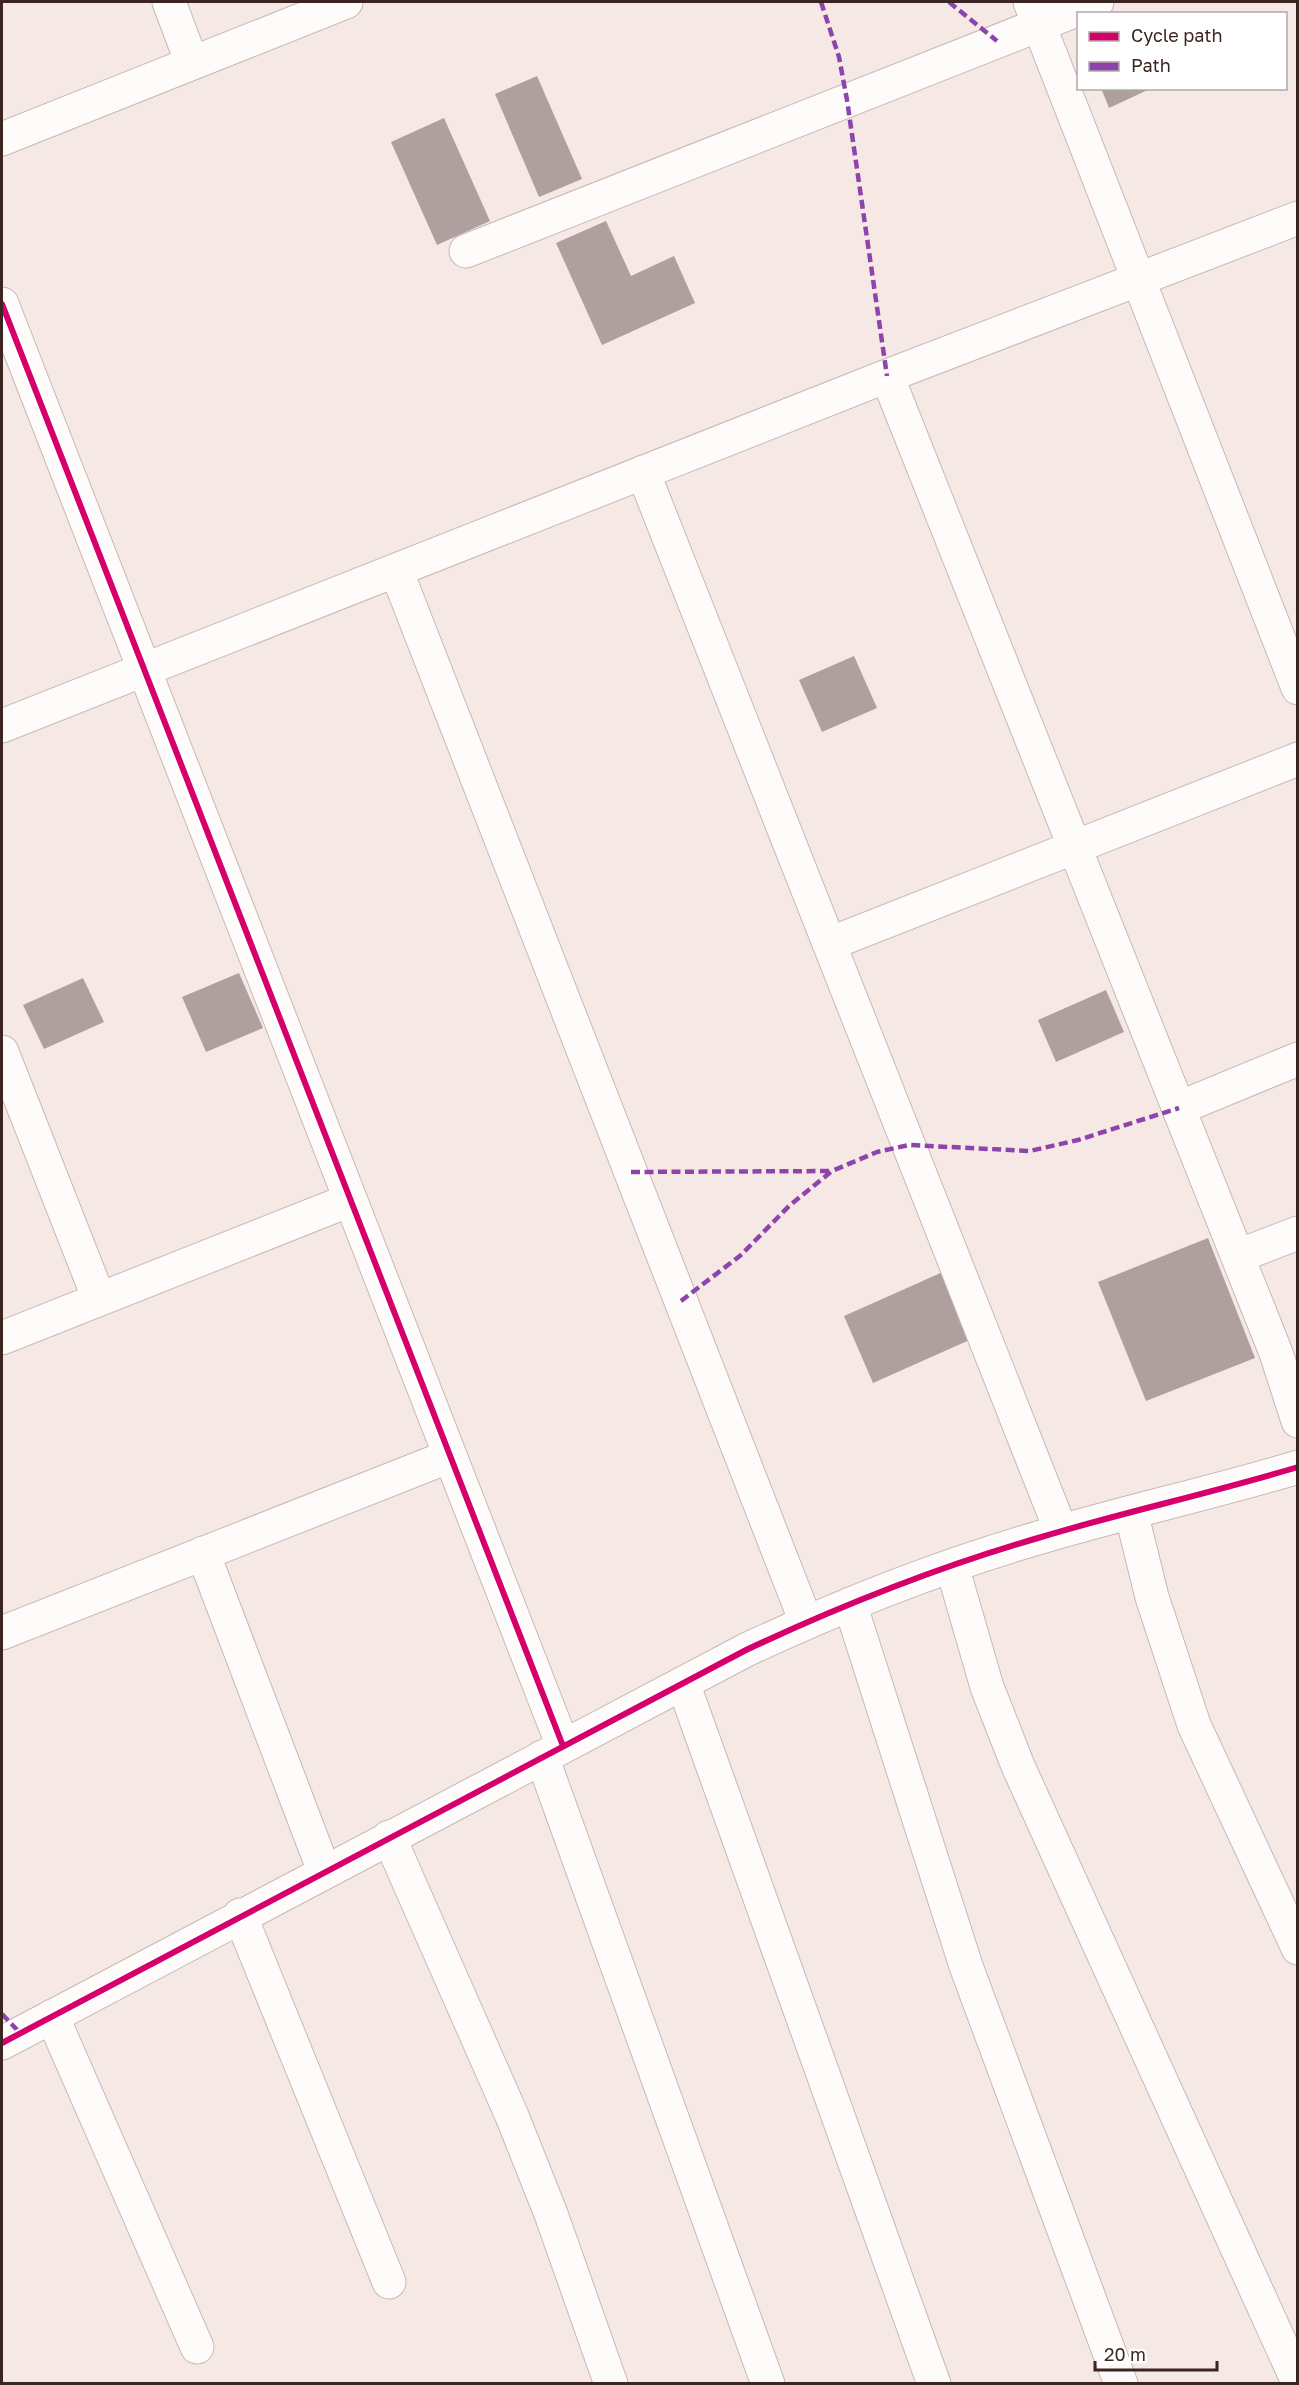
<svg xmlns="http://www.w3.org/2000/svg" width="1299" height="2385" font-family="'Golos Text',sans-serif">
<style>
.building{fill:#b09f9f}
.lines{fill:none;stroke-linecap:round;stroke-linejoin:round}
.minor-casing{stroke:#c9b8b4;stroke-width:35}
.minor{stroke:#fefcfb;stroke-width:33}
.quiet{stroke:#8e44ad;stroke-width:4.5;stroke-dasharray:9 4.5;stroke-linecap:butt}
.cycleway-casing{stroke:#fff;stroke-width:10}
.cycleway{stroke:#d6006c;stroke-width:6}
</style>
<rect width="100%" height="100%" fill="#f6e8e5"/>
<path class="building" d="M537,76L582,179L539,197L495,94Z
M1101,88H1152L1109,108Z
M444,118L490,221L437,245L391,142Z
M606,221L631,276L674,256L695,303L602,345L556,243Z
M854,656L877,708L822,732L799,680Z
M239,973L263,1028L206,1052L182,997Z
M83,978L104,1022L44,1049L23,1005Z
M1106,990L1124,1032L1056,1062L1038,1020Z
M1208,1238L1255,1358L1146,1401L1098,1282Z
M945,1271L974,1338L873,1383L844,1316Z"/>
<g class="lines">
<defs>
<path id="minor" d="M169,2L192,63
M1030,2L1298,688
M2,139L346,2
M466,251L1097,2
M2,304L563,1746
M887,376L1276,1353L1298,1421
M643,472L1061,1531
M396,570L806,1622
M2,726L887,376L1298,218
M829,944L1298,759
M2,1052L99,1299
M1179,1108L1298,1059
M1238,1256L1298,1233
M2,1338L350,1200
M1131,1512L1152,1597L1194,1725L1298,1948
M203,1553L324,1871
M952,1566L987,1687L1018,1766L1298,2382
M850,1604L966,1966L1121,2384
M2,1633L450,1456
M683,1683L934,2384
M542,1757L768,2384
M389,1837L512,2116L551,2214L611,2384
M240,1915L389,2282
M52,2016L197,2347
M2,2043L746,1650C840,1606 938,1567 1038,1538C1124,1512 1212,1493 1298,1467"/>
</defs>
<use href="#minor" class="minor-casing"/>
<use href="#minor" class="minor"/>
<path class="quiet" d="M821,2L839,57L847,100L887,376
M949,2L997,41
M631,1172L832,1171
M681,1301L741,1255L789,1206L832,1171L877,1152L909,1145L1030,1151L1078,1140L1179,1108
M2,2014L20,2033"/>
<defs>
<path id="cycleway" d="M2,304L563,1746
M2,2043L746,1650C840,1606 938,1567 1038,1538C1124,1512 1212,1493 1298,1467"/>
</defs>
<use href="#cycleway" class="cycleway-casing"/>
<use href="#cycleway" class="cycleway"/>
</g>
<rect width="1299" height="2385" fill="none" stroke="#3c2520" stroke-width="6"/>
<rect x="1077" y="12" width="210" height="78" fill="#ffffff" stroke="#b1a8a6" stroke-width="1.5"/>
<rect x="1089" y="32" width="30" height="9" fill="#d6006c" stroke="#b1a8a6" stroke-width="1.5"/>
<text x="1131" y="42" font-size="18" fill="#3c2520">Cycle path</text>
<rect x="1089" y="62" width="30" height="9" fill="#8e44ad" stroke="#b1a8a6" stroke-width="1.5"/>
<text x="1131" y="72" font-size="18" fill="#3c2520">Path</text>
<path d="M1095 2361v9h122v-9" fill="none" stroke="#3c2520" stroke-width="3"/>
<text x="1104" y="2361" font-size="18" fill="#3c2520" stroke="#ffffff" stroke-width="4.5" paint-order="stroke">20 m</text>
</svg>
